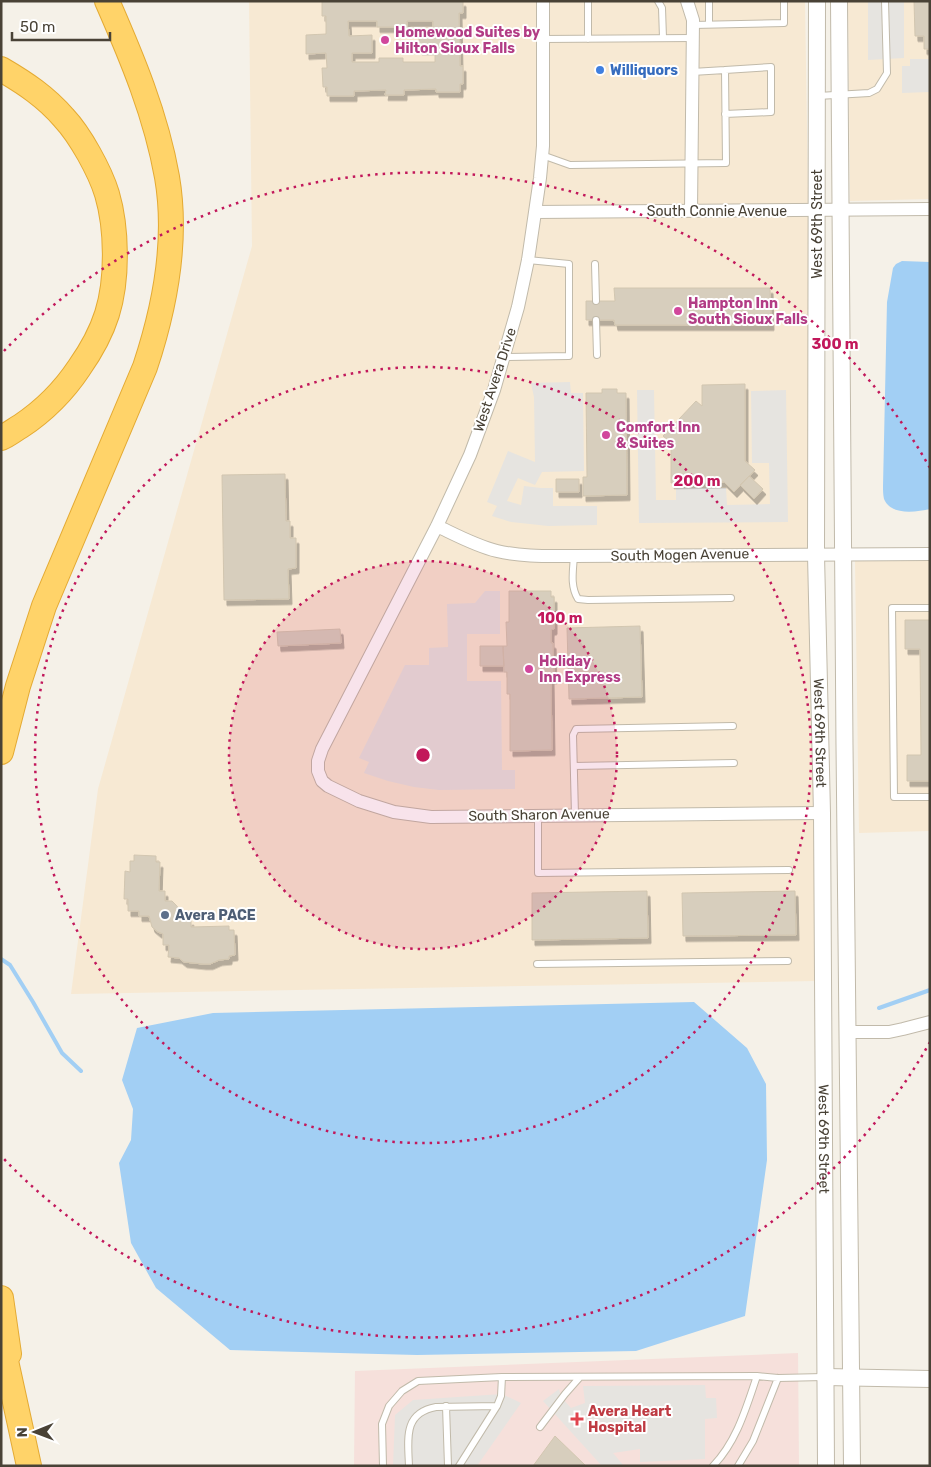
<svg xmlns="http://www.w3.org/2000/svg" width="931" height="1467" font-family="Rubik,sans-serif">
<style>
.commercial{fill:#f7e9d3}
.medical{fill:#f6e0db}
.parking{fill:#e6e4e0}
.water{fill:#a2cff4}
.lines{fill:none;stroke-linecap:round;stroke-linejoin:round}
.stream{stroke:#a2cff4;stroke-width:4}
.building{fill:#d7cebd;stroke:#d2c6b0;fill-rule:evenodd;filter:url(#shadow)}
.service-casing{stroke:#c1baaa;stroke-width:8}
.minor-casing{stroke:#c1baaa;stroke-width:14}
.tertiary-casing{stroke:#c1baaa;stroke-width:18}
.motorway-casing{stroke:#e4aa33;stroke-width:26}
.service{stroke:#fff;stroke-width:6}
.minor{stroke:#fff;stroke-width:12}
.tertiary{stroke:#fff;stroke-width:16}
.motorway{stroke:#ffd369;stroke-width:24}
.ring{fill:none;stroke:#c2185b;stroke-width:2.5;stroke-dasharray:2.5 5}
.hotel-dot{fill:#d1479c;stroke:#fff;stroke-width:2}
.shop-dot{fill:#3f7fe0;stroke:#fff;stroke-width:2}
.service-dot{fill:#5c6f8a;stroke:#fff;stroke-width:2}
.health-dot{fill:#e0444e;stroke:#fff;stroke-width:2}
.labels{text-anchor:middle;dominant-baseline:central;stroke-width:4;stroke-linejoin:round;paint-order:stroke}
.hotel-label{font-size:14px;font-weight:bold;fill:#b23c85;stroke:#fff;text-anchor:start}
.shop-label{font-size:14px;font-weight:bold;fill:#366cbe;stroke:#fff;text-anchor:start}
.street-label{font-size:14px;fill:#494236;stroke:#fff}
.service-label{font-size:14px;font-weight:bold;fill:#4e5e75;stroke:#fff;text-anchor:start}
.health-label{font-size:14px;font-weight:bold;fill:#be3a42;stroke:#fff;text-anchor:start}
.centre{fill:#c2185b;stroke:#fff;stroke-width:2.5}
.ring-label{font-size:15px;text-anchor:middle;font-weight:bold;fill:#c2185b;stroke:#fff;stroke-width:4;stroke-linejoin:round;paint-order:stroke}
</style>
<defs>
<filter id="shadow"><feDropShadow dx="3" dy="5.5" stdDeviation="0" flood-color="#0004"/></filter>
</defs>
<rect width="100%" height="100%" fill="#f5f1e8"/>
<path class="commercial" d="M249,1H805L810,322L816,981L71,994L98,789L252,246Z
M848,1H930V199L850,201Z
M855,561H930V831L859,833Z"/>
<path class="medical" d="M798,1353L799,1466H354L355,1371Z"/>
<path class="parking" d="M868,1H904V58L868,60Z
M910,59H930V92L902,93V66H910Z
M570,382L571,393H583L584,471L542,472L535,485L518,478L507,501L521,505L524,486L541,488H553V506H597V525L548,526L530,524L511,522L492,516L497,506L487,502L508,451L535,462L534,397L531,383Z
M637,390H654L656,500H676V488H726L727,505L770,504L769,463H752L751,391L786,390L788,522L639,523Z
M485,591H500V634H467V681H501L502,770H515V789L439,790L414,787L388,781L364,773L369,762L359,758L405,665H429V648L448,647L447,604L475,603Z
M705,1385L706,1398H716L717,1418L705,1419V1459L640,1462V1449L613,1453L624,1466H602L543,1401L559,1389L561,1397L571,1408L585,1403L583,1386Z
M502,1394L521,1403L477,1466H393L395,1415L413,1400Z"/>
<path class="water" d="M902,261L930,262V509C916,512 891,516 884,499C883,495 883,490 883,486L887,302L893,268L896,264Z
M694,1002L747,1048L766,1084L767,1160L745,1316L636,1351L417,1355L230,1350L156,1288L131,1243L119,1163L131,1140L133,1109L122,1080L137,1028L213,1013Z"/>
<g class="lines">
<path class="stream" d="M1,959L10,965L33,1002L62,1053L81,1071
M879,1008L930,990"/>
</g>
<path class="building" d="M322,1H463V13H459L460,66H463V84H460V92H436V89L404,90V95H385L386,90L354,91V96H327V87H323L322,68H327L326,53L306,54V35L326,34V16H322ZM348,21H377V27H407V21H433V31L419,32V49H435V62H403V58H379V62H352V53H372V35L349,36Z
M914,1H930V49H924V36H915Z
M614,288H770L771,325H615L614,320H586V301H615Z
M745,384V461L755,470L734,492L724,482L671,483V443L663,436L696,401L702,406V385Z
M602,389H617V393H626L627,495L583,496V477H587L586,393H602Z
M285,474L286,521H290V538H296V568L288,569L289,599L224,600L222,475Z
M749,476L763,489L754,499L740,485Z
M556,479H579V492H556Z
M509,591H551V597H554V629L551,630V643H553L554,678H551L552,750L510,751V694H507V672H504L503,646H507L506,622H509Z
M905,620H930V781H907V755H921L920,649H905Z
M640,626L642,697L569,699L567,628Z
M340,629L341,643L278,646L277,632Z
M480,646H503L504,666H480Z
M134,855L156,856V862H160L159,891H165V901H172L176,905L180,910V920H191V927L229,926V930H234L235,955L229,956V959L219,960L210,964H203L184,962L179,958L168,957L169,945H163V934L158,932L152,927L149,916H139V911H128V899H124L125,871L130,872V861H134Z
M647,891L648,938L532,940V893Z
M795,891L796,935L683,936L682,893Z
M555,1436L586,1466H533Z"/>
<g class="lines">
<defs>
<path id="service" d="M658,1L662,8L663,38
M709,1V24
M693,25L784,23V1
M543,39L693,38
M588,39V1
M725,70L771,67V112L725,114
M818,96L869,93L877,89L887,73L885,1
M542,155L570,165L726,163L725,70L692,72
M595,264L596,301
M596,320L597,355
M504,357L569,356V264L528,260
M574,556C573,571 570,586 578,599L588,600L731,598
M930,608H892L894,797H930
M574,766L734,763
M538,815V873L789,870
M575,815L573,735L576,729L733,726
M537,964L788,961
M446,1406L448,1466
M540,1427L565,1394L580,1377
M383,1466L382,1424L389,1406L402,1391L418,1381L502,1377L757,1376L778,1378L824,1377
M409,1466C408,1439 403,1413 436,1407L497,1406L501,1396L502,1377
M459,1466L497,1406
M713,1466C737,1441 746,1408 757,1376
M738,1466L753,1441L778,1378"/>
<path id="minor" d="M543,1V146L540,178L528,260L518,307L494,390L470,455L437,526L322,749L318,761V771L322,781L328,786L359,801L394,812L431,817L822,813
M687,1L693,20L691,211
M535,212L930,209
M437,526C456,535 476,546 497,551C522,557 548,556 574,556L930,554
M849,1032H889L903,1029L930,1022"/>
<g id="tertiary">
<path id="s1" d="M817,1L816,555L822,813L826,1466"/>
<path d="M839,1C840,489 848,978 852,1466"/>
<path d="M825,1377L930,1379"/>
</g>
<path id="motorway" d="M1,69C25,83 46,97 64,118C80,135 100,171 107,194C117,228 118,279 107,314C101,333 91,351 79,368C63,392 45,410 21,426C14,430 8,435 1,438
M1,752L18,686L44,606L145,367C165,307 178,241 167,177C156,115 132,58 107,1
M1,1298L9,1354
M1,1338L29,1466"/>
</defs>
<use href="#service" class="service-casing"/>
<use href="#minor" class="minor-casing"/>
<use href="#tertiary" class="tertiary-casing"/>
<use href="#motorway" class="motorway-casing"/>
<use href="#service" class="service"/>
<use href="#minor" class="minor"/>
<use href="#tertiary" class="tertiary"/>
<use href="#motorway" class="motorway"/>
</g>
<circle cx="423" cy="755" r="194" fill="#c2185b" fill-opacity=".12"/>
<g class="ring">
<circle cx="423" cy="755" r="194"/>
<circle cx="423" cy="755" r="388"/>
<path d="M930 1042A582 582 0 0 1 4 1159M4 351A582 582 0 0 1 930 468"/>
</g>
<g class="hotel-dot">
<circle cx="385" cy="40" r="5"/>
<circle cx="678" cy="311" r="5"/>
<circle cx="606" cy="435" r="5"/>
<circle cx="529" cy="669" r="5"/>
</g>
<circle class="shop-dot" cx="600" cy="70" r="5"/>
<circle class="service-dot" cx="165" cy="915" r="5"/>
<path class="health-dot" d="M574.5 1411.5h5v5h5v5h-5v5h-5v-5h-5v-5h5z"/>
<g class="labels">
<g class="hotel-label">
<text x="395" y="32">Homewood Suites by<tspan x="395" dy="16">Hilton Sioux Falls</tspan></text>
<text x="688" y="303">Hampton Inn<tspan x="688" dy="16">South Sioux Falls</tspan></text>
<text x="616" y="427">Comfort Inn<tspan x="616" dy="16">&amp; Suites</tspan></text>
<text x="539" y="661">Holiday<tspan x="539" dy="16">Inn Express</tspan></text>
</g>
<g class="shop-label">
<text x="610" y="70">Williquors</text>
</g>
<g class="street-label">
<text x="717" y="211">South Connie Avenue</text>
<text transform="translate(817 224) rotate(-90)">West 69th Street</text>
<text transform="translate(495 380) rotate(-72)">West Avera Drive</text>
<text transform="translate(680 555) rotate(-1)">South Mogen Avenue</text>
<text stroke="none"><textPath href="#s1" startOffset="732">West 69th Street</textPath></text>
<text transform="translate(539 815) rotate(-1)">South Sharon Avenue</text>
<text stroke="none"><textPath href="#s1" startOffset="1138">West 69th Street</textPath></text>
</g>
<g class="service-label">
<text x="175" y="915">Avera PACE</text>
</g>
<g class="health-label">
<text x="588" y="1411">Avera Heart<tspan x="588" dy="16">Hospital</tspan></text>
</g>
</g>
<circle cx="423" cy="755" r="8" class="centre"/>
<g class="ring-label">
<text x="835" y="349">300 m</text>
<text x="697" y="486">200 m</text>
<text x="560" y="623">100 m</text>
</g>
<rect width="931" height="1467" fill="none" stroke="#494236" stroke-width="5"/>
<g transform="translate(35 1432) rotate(269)" stroke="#ffffff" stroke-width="4" paint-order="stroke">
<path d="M0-4L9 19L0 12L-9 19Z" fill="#494236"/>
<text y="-8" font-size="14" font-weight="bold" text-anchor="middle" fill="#494236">N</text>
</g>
<path d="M12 32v8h98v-8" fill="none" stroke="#494236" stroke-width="2.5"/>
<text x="20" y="32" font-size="15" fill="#494236" stroke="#ffffff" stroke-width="4" paint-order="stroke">50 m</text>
</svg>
